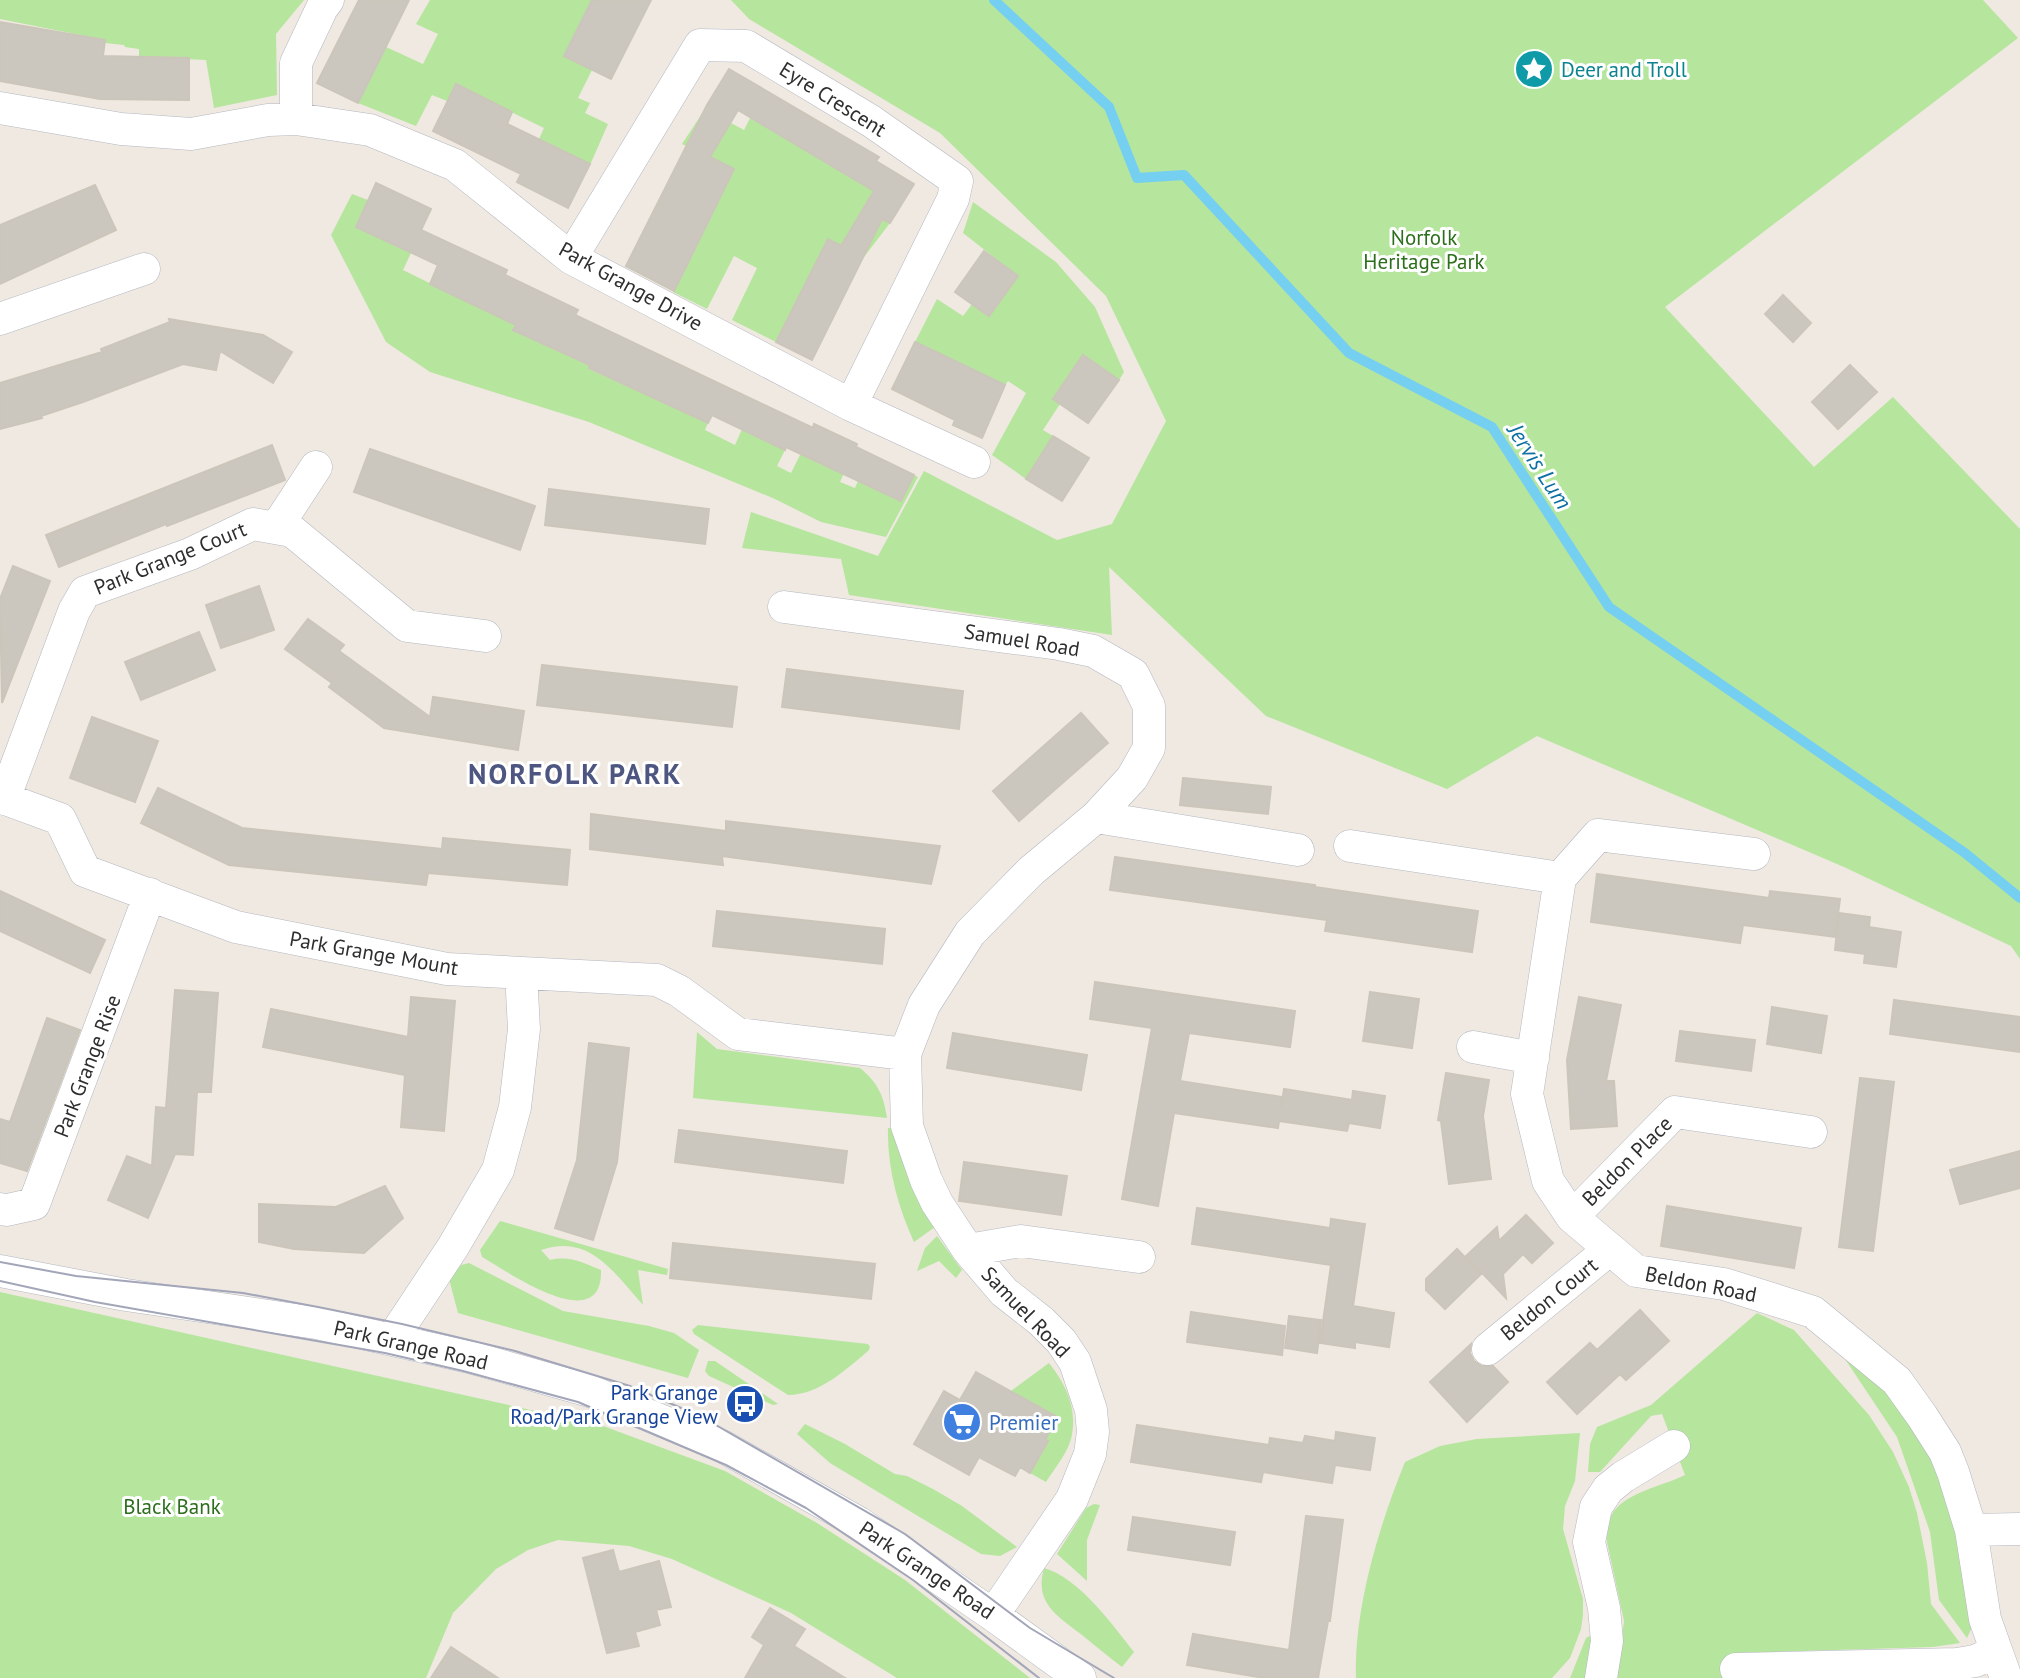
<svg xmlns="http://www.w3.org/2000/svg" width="2020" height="1678" font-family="'PT Sans',sans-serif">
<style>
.green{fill:#b6e59e}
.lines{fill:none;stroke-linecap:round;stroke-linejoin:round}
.stream{stroke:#75cff0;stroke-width:10}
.building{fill:#cbc7bf;stroke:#cbc5ba;stroke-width:2}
.minor-casing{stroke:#b4b7c1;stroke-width:33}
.minor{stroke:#fff;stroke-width:32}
.tram{stroke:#a3a6b8;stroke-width:2}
.labels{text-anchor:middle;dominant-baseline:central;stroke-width:6;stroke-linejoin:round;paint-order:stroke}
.culture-label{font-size:21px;fill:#0d838f;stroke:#fff;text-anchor:start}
.street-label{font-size:21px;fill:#2e2e2e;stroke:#fff}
.park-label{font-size:21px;fill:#2c6e1b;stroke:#fff}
.transit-label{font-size:21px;fill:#164399;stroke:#fff;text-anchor:end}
.shop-label{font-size:21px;fill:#366cbe;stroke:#fff;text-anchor:start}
.water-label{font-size:23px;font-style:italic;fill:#0d6fa3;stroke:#fff}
.district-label{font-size:28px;font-weight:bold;letter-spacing:2px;fill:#4d5680;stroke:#fff}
</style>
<rect width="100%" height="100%" fill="#efe9e1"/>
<path class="green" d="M0,0H304L276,34L277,95L214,108L206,60L139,57V49L125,47L124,45L105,43V40L0,19Z
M430,0H592L564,56L592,70L578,98L590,103L585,113L608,124L590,165L539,139L544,128L456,85L447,101L432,95L416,126L358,103L386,47L423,64L438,34L416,24Z
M731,0H1983L2018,38L1665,307L1814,467L1893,397L2020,529V959L2011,946L1844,867L1537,736L1447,789L1266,716L1109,567L1112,635L849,595L841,559L742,548L751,512L878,556L924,471L1057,540L1112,524L1166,421L1106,296L940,133L749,19Z
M705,109L744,130L750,118L791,142L807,116L862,184L877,161L887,169L864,208L890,223L864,257L828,240L776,342L732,320L757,268L734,256L707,309L673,292L701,236L678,214L706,227L734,170L682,144Z
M352,194L368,200L356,227L411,253L403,270L515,325L513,330L590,366L589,369L633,389L636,384L666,399L664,403L708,423L705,430L735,445L742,429L785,450L777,466L791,473L801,453L844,473L840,482L855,488L858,481L901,501L914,475L918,477L886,537L821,522L775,499L589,422L430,372L386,342L331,235Z
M973,202L1056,262L1095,307L1124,372L1119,380L1083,356L1053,399L1060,404L1043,430L1053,436L1026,479L992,455L1026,393L1008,381L1005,385L915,342L937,299L963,316L972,304L1018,276L963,233Z
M697,1032L717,1049L860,1068C878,1083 884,1096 887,1118L693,1098Z
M888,1128H893L935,1227L914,1242C898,1207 887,1168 888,1128Z
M500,1221L668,1269L667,1275L638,1270L643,1305C614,1273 590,1233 541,1250L550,1260C570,1255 584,1263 601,1270C603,1339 507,1271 482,1257L480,1250Z
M937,1236L962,1270L956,1278L939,1261L917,1271L925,1248Z
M469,1263L563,1311L649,1326L674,1333L699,1350L688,1378L458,1313L449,1279L461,1265Z
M0,1292L603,1426L725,1471L817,1523L905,1580L1030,1678H897L791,1613L672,1559L629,1546L558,1540L528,1550L496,1569L453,1613L426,1678H0Z
M1757,1313L1794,1330L1869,1415L1893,1452L1909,1487L1917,1513L1927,1563L1931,1604L1960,1643L1933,1647L1736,1653V1678H1617L1624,1621L1607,1542C1601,1495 1652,1491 1685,1475L1662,1414L1651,1416L1600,1472H1588L1590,1444L1597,1427L1651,1405Z
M698,1325L868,1344L870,1347L869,1350C847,1369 819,1395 788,1395L694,1334L692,1330Z
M1843,1356L1883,1390L1909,1417L1930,1454L1951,1502L1972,1627L1967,1638L1939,1600L1930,1532L1897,1437Z
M708,1361H715L778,1404L773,1405L709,1376L705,1371Z
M1049,1363C1067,1386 1078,1410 1071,1439C1067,1454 1054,1469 1046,1482L1030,1473L1048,1442L1045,1440L1057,1417L1011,1391Z
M805,1424L845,1444L895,1474L907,1476L933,1489L962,1506L1017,1547L1000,1556L981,1554L830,1463L797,1434Z
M1580,1433L1575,1481L1565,1506L1563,1529L1583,1599V1615L1581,1629L1570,1658L1552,1678H1356C1354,1608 1379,1526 1405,1462L1440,1446L1477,1439Z
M1094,1504L1100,1505L1087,1540V1581L1057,1554L1086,1508Z
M1044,1568C1079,1578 1112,1624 1134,1652L1122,1667C1108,1656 1095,1646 1082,1635C1057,1616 1034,1603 1044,1568Z
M1593,1634L1587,1678H1570L1586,1638Z"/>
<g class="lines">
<path class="stream" d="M994,0L1109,107L1137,178L1184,175L1349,353L1492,427L1609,607L1965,853L2020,898"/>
</g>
<path class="building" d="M359,0H409L358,103L317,83Z
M592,0H651L611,79L564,56Z
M0,22L105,40L103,56L189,58V100L100,99L0,81Z
M729,69L879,157L876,161L914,184L890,223L882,219L812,360L776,342L828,239L841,246L874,191L738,110L710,157L734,169L674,291L626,266L707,105Z
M456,84L512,112L507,124L590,164L568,208L517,182L521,174L433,131Z
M376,183L431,209L421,230L507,270L505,275L578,310L575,315L813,428L814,424L857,444L856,447L914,475L901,501L786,447L785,450L712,415L708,423L589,368L590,365L513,330L516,325L430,284L438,265L356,227Z
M95,185L116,230L0,284V225Z
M984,251L1018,276L989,316L955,292Z
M1783,295L1811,323L1793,342L1765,314Z
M169,319L263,335L292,352L273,383L220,351L216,370L183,364L83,402L41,416L42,418L0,429V383L102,352L101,349L170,322Z
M915,342L1005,385L982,438L953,425L955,420L892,389Z
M1083,355L1119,380L1088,423L1053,399Z
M1850,365L1877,392L1838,429L1812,402Z
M1053,436L1089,458L1062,501L1026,479Z
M272,445L285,480L167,526L166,524L59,567L46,535Z
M370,449L535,506L520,550L354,492Z
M549,489L709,509L705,544L545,525Z
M13,566L50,581L2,703L0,599Z
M259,586L274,630L221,648L206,605Z
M308,619L344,645L339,651L430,717L433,697L524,711L518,750L384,728L329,687L332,683L285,649Z
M199,632L215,670L141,700L125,662Z
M542,665L737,687L732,727L537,705Z
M787,669L963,691L959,729L782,707Z
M1081,713L1108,743L1019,821L993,791Z
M92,717L158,741L135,802L70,778Z
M1183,778L1271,787L1268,814L1180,805Z
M158,788L242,828L442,849L443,838L570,850L567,885L428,873L426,885L229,865L141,823Z
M591,814L726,831V821L940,846L931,884L722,856L723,865L590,849Z
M1115,857L1315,885V887L1478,911L1472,952L1325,931L1327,920L1110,890Z
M1597,874L1769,898L1770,891L1840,899L1835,937L1743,925L1740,943L1591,922Z
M0,891L105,940L90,973L0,931Z
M717,911L885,929L882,964L713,946Z
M1839,913L1870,917L1869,927L1901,932L1896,967L1864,963L1865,954L1835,950Z
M1095,982L1295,1011L1290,1047L1189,1033L1180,1081L1282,1097L1281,1109L1284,1089L1352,1100L1353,1091L1385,1096L1380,1128L1349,1123L1347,1131L1279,1121L1278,1128L1174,1113L1158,1206L1122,1199L1152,1028L1090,1019Z
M175,990L218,993L211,1092H197L193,1155L175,1154L148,1218L108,1200L127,1156L152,1166L156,1107L166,1108Z
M1370,992L1419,999L1412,1048L1363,1041Z
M411,997L455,1001L444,1131L401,1127L405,1075L263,1047L271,1009L408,1037Z
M1579,997L1621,1005L1606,1081H1614L1617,1126L1571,1129L1567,1060Z
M1894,1000L2020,1017V1052L1890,1034Z
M1772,1007L1827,1016L1821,1053L1767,1044Z
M47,1018L80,1030L27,1171L0,1163V1119L10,1122Z
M1680,1031L1755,1040L1751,1071L1676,1061Z
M953,1033L1087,1055L1081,1090L947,1068Z
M589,1043L629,1048L617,1162L593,1240L555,1228L577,1160Z
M1446,1073L1489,1080L1483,1116L1491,1179L1449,1184L1441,1121L1438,1120Z
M1860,1078L1894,1082L1873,1251L1839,1247Z
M679,1130L847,1151L843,1183L675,1162Z
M2020,1151V1188L1960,1204L1950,1170Z
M964,1162L1067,1176L1061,1215L959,1201Z
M385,1186L403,1218L364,1253L294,1249L259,1242V1204L336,1207Z
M1667,1206L1801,1228L1794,1268L1661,1246Z
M1197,1208L1330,1228L1331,1219L1365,1224L1353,1306L1394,1313L1389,1347L1355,1342V1348L1320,1343L1331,1265L1192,1244Z
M1526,1215L1553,1243L1532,1263L1523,1254L1503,1274L1506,1298L1466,1256L1497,1227L1499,1241Z
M673,1243L875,1264L871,1299L670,1278Z
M1457,1249L1481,1274L1445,1309L1426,1290V1279Z
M1640,1310L1669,1341L1626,1380L1620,1374L1577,1414L1547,1382L1590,1343L1597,1350Z
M1191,1312L1285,1326L1282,1355L1187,1342Z
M1289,1316L1321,1320L1317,1353L1285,1348Z
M1471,1344L1470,1353L1474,1361L1482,1366H1493L1508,1382L1467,1422L1430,1382Z
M976,1372L1057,1417L1045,1440L1048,1441L1030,1473L1020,1467L1015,1476L979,1457L969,1475L914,1444L944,1391L960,1400Z
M1137,1425L1269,1445L1270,1438L1303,1443L1305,1436L1335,1441L1336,1432L1375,1438L1370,1470L1335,1465L1332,1483L1263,1472L1261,1482L1131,1462Z
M1306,1516L1343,1520L1330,1621H1328L1318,1678H1264L1187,1665L1193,1634L1289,1650Z
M1133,1517L1235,1532L1230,1565L1128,1550Z
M613,1550L619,1572L659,1561L671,1607L656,1610L660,1625L635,1632L639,1646L607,1653L583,1558Z
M770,1608L805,1629L794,1646L845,1678H745L764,1645L752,1637Z
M451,1647L498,1678H431Z"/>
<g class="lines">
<defs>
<path id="minor" d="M0,108L121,129L191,134L268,120L296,119L370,130L455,165L571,258L851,405L974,462
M296,119V63L322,8L328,0
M571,258L700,45L746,46L871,121L957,181L953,199L851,405
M0,319L144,269
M276,528L316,467
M784,607L1059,644L1093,651L1133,674L1149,706V748L1132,778L1096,817L1031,871L970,933L924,1005L905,1054L907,1126L926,1180L937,1203L968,1250L1004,1292L1041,1321L1061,1341L1075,1362L1091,1410L1093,1432L1090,1454L1072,1499L993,1615
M0,797L60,819L85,871L236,927L447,969L657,980L679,991L738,1034L905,1054
M4,799L74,611L85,592L190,554L253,524L292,531L407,626L485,636
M1096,817L1298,850
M1350,846L1560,878L1527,1094L1548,1181L1572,1217L1636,1271L1724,1284L1813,1312L1897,1381L1922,1416L1945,1452L1953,1472L1971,1530L1985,1619L2006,1678
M1560,878L1598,835L1754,854
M1473,1047L1533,1058
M0,1209L7,1210L34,1204L150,894
M1572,1217L1675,1112L1811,1132
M968,1250L1021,1241L1139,1257
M0,1271L126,1295L316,1323L473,1358L590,1391L722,1446L859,1523L993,1615L1080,1678
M392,1339L453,1247L498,1170L515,1107L524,1029L521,973
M1488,1349L1610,1249
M1971,1530L2020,1529
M1736,1669L1957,1664L1975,1661L1996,1652
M1601,1678L1607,1641L1604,1608L1589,1542L1596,1507L1608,1489L1623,1477L1674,1446"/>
</defs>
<use href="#minor" class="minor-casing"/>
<use href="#minor" class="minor"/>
<path class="tram" d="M0,1262L76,1276L243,1293L318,1307L402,1324L515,1351L630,1386L702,1417L905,1534L1030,1628L1114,1678
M0,1281L95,1302L385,1353L463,1371L578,1402L726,1465L806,1508L913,1580L1039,1678"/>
</g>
<defs>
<symbol id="sight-disc" viewBox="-11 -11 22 22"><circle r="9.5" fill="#0f9aa8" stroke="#fff"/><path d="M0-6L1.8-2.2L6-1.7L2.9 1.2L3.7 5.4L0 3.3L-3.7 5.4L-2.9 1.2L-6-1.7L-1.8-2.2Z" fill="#fff"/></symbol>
<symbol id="bus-disc" viewBox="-11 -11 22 22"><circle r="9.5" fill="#1a4fb4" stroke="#fff"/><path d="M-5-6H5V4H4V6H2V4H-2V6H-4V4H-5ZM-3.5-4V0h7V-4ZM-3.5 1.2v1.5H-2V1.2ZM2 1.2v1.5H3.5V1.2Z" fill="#fff"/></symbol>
<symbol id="supermarket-disc" viewBox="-11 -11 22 22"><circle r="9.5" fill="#3f7fe0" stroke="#fff"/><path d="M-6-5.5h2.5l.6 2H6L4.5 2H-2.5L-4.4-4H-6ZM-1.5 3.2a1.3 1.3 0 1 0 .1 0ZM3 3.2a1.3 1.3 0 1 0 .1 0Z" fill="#fff"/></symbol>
</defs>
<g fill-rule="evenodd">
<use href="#sight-disc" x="1512" y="47" width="44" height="44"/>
<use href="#bus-disc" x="723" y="1382" width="44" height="44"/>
<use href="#supermarket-disc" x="940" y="1400" width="44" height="44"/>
</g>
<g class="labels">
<g class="culture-label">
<text x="1561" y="69">Deer and Troll</text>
</g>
<g class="street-label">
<text transform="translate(833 99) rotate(32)">Eyre Crescent</text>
<text transform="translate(631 286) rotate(29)">Park Grange Drive</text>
<text transform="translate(170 558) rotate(-22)">Park Grange Court</text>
<text transform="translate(1022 640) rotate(9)">Samuel Road</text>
<text transform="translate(374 953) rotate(10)">Park Grange Mount</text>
<text transform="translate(87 1066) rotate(-69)">Park Grange Rise</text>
<text transform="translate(1627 1161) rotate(-45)">Beldon Place</text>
<text transform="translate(1701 1284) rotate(11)">Beldon Road</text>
<text transform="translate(1549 1299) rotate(-39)">Beldon Court</text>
<text transform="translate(1026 1312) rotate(46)">Samuel Road</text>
<text transform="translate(411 1345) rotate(13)">Park Grange Road</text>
<text transform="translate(927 1570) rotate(34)">Park Grange Road</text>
</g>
<g class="park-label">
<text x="1424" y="237">Norfolk<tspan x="1424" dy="24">Heritage Park</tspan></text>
<text x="172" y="1506">Black Bank</text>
</g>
<g class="transit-label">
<text x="718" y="1392">Park Grange<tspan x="718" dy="24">Road/Park Grange View</tspan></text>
</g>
<g class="shop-label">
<text x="989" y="1422">Premier</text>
</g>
<g class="water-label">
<text transform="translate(1540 466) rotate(57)">Jervis Lum</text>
</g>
<g class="district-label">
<text x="575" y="773">NORFOLK PARK</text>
</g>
</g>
</svg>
